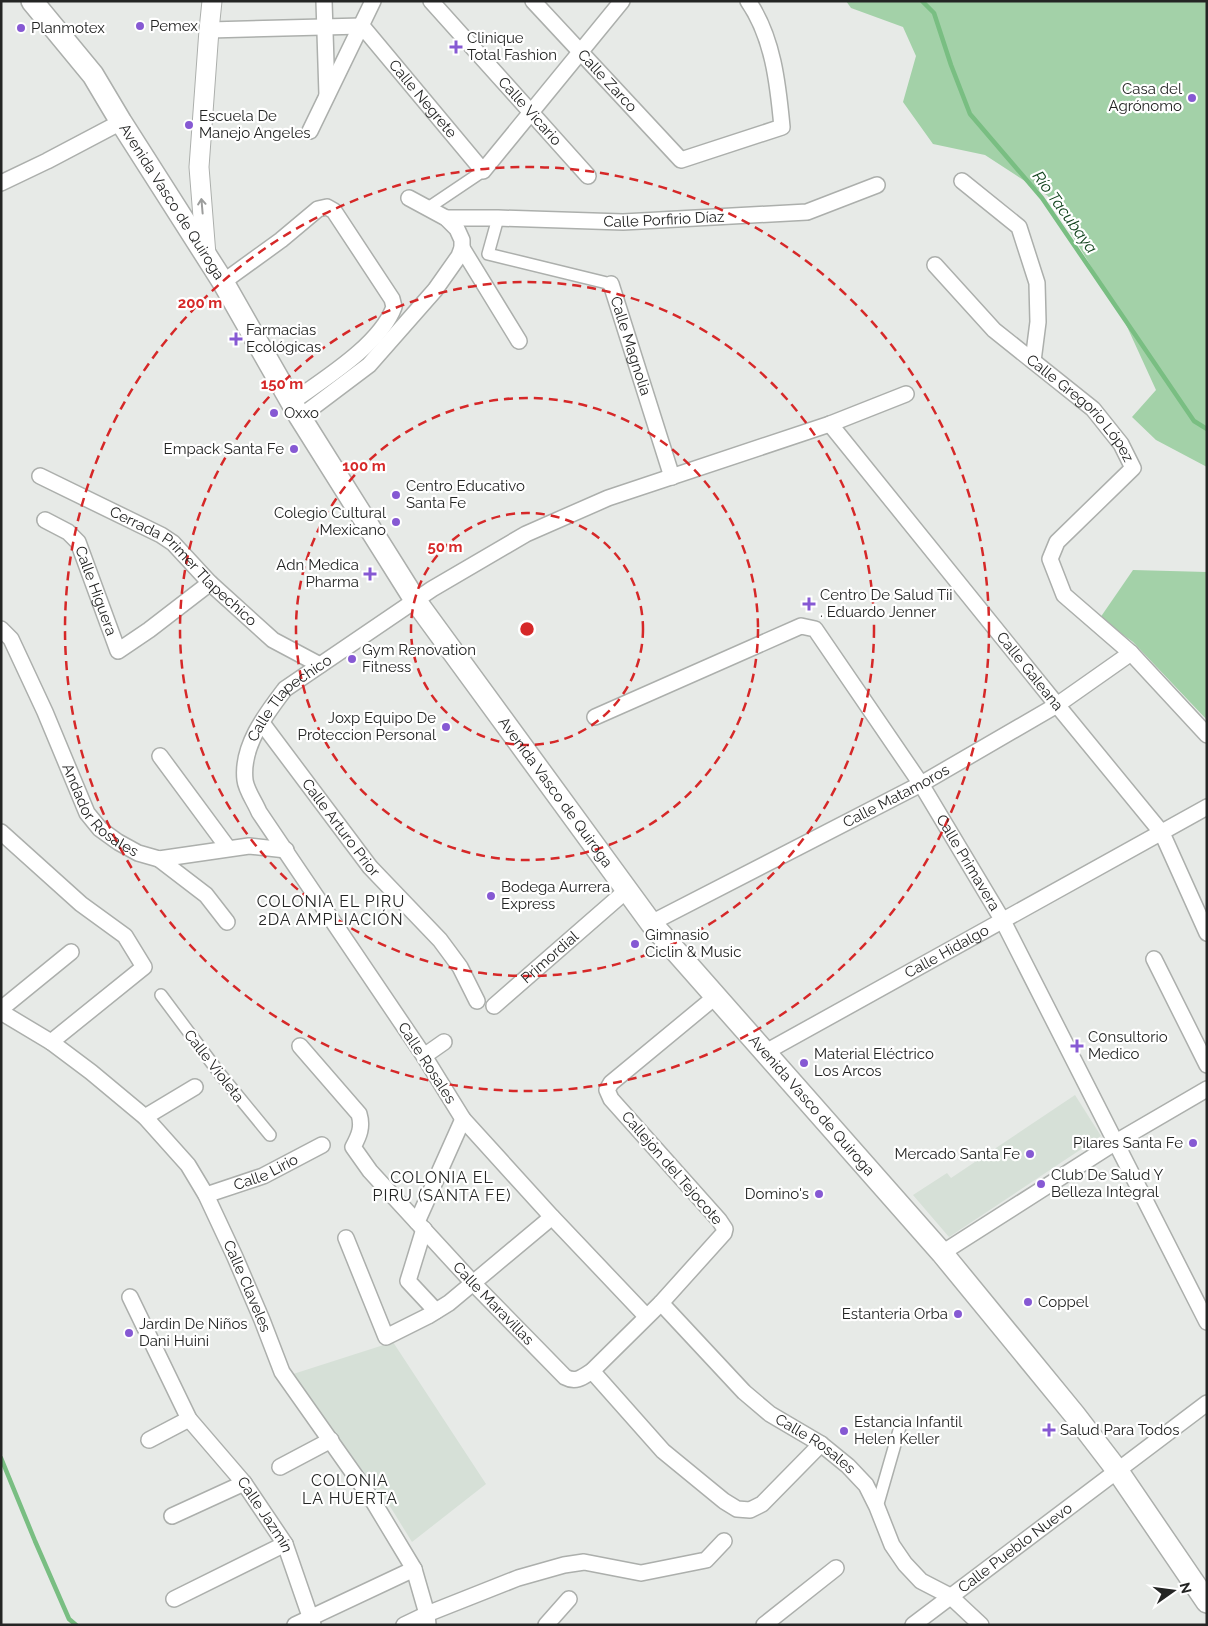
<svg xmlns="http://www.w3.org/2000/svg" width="1208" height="1626" font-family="Raleway,sans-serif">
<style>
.built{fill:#d6e0d7}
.green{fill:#a3d1a8}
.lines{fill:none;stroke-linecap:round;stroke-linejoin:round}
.stream{stroke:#79be82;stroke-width:4.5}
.pedestrian-casing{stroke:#acafac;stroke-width:14}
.minor-casing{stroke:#acafac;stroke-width:18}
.tertiary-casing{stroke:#acafac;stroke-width:21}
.secondary-casing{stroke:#acafac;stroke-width:24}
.pedestrian{stroke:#fff;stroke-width:11}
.minor{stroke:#fff;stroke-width:15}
.tertiary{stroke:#fff;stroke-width:19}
.secondary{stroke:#fff;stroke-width:21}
.oneway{stroke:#9c9d9c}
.ring{fill:none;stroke:#d62828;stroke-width:2.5;stroke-dasharray:9 6}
.poi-dot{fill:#8659d3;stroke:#fff;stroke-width:2}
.labels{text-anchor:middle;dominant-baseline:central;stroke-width:4.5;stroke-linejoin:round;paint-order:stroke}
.poi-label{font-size:15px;fill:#242524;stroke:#fff;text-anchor:start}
.street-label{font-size:15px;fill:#242524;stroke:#fff}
.water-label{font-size:16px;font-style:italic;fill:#11431c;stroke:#fff}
.neighbourhood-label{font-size:16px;letter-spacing:1px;fill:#242524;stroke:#fff}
.centre{fill:#d62828;stroke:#fff;stroke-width:2.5}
.ring-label{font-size:15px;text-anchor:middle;font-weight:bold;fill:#d62828;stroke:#fff;stroke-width:4.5;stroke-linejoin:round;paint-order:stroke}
</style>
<rect width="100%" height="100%" fill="#e7eae7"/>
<path class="built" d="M1075,1095L1101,1136L949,1237L913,1195L947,1173L951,1178Z
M393,1342L486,1484L412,1542L391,1508L290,1375Z"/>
<path class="green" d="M846,1H1207V467L1156,440L1132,417L1156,390L1124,320L1048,196L985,155L933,144L903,102L916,56L903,27L851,8Z
M1133,570L1207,572V720L1133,642L1100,618Z"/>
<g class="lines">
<path class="stream" d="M922,1L934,13L951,65L970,114L1042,198L1194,421L1207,429
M1,1458L35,1541L69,1619L76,1625"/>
<defs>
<path id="pedestrian" d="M428,208L483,171
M498,218L488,254L611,284
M161,995L220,1074L270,1135
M877,1507L900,1427"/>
<g id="minor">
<path d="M324,1L327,95"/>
<path id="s1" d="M431,1L588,176"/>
<path id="s2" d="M533,1L681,160L782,127C778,84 773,37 748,1"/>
<path id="s3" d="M209,30L362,26L483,171L622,1"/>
<path d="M310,131L373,1"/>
<path d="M962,181L1019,227L1037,283L1038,322L1033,361"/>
<path d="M1,183L47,161L121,122"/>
<path id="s4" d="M446,218H498L623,222L807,212L877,185"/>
<path d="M462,248L519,341"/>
<path id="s5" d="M935,265L994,330L1093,409L1121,444L1133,468L1057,542L1050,559L1064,595L1131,653L1207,735"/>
<path d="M223,282L281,240L318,209L327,207L334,211L392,299L394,307C380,345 324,379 292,402"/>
<path id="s6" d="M611,284L672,477"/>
<path d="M300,417L369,365L435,290L459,256L462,248V240L457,229L446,218L409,198"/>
<path id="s7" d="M830,424L1057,705L1162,833L1207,933"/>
<path id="s8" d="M40,476L161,535L173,543L210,583L273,640L320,665"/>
<path id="s9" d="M45,520L68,532L78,542L118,651L149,630L210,583"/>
<path id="s10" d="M1,629L11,639L45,712L87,813L100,829L118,842L138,853L159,859L249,846L286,850"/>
<path id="s11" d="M595,717L801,626L815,629L921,784L1003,921L1207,1322"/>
<path id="s12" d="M262,723L370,867L440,940L460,967L477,1001"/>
<path d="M160,756L228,848"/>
<path d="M1,832L81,904L125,936L144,967L51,1042"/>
<path d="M159,859L206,895L227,922"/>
<path id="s13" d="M651,923L921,784L1057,705L1131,653"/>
<path d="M1154,959L1207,1065"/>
<path id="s14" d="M494,1006L627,890"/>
<path d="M1,1009L71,952"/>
<path id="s15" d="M1,1012L51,1042L91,1072L145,1117L188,1165L206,1195L235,1257L262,1320L282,1372L373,1501L414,1569L427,1614L428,1625"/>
<path id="s16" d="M300,1046L359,1114C363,1127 359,1136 353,1147L370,1171L473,1283L565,1377C576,1383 583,1377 592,1371L661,1303L724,1233L725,1229L719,1220L611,1099L607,1090L611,1083L715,997"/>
<path id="s17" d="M764,1053L1207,807"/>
<path d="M424,1056L444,1042"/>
<path d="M145,1117L195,1087"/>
<path id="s18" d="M206,1195L263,1176L322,1145"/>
<path d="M417,1222L463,1119"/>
<path d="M424,1229L408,1281L436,1311"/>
<path d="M346,1238L386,1337L428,1316L449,1303L552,1217"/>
<path d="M942,1253L1116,1142L1207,1089"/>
<path id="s19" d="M130,1297L189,1419L244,1483L285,1544L313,1625"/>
<path id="s20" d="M661,1303L744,1392L770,1414L821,1444L848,1466L866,1485L877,1507L892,1545L905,1564L921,1581L950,1596L981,1625"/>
<path id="s21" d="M646,1316L552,1217L463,1119L424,1056L259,812C255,802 246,790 245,780C241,746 266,714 285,689L432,589L526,534L608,498L830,424L906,394"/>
<path d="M592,1371L663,1451L724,1501L737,1509L750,1510L762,1504L821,1444"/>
<path d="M149,1440L189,1419"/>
<path d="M280,1467L331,1440"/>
<path d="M172,1516L244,1483"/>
<path d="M174,1599L285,1544"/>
<path d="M295,1625L414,1569"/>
<path d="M404,1625L427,1614L518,1578L564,1565L584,1562L641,1573L706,1560L724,1541"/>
<path d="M546,1625L569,1599"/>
<path d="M764,1625L836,1568"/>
<path id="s22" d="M913,1625L1207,1403"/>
</g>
<path id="tertiary" d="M206,255L199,167L209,30L212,1"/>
<g id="secondary">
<path id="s23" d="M32,1L93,75L121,122L223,282L300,417L415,600L651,923L942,1253L1074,1414L1117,1470L1207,1602"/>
</g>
</defs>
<use href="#pedestrian" class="pedestrian-casing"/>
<use href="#minor" class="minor-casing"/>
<use href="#tertiary" class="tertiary-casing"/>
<use href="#secondary" class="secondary-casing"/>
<use href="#pedestrian" class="pedestrian"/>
<use href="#minor" class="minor"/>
<use href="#tertiary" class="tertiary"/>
<use href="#secondary" class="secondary"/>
</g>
<defs><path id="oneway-shaft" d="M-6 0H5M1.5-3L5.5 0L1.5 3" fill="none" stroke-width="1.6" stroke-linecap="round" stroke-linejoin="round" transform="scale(1.25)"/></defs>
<use class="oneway" href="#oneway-shaft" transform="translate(202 206) rotate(-95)"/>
<g class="ring">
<circle cx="527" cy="629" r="116"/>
<circle cx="527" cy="629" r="231"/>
<circle cx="527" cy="629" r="347"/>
<circle cx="527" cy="629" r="462"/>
</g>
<g class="poi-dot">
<circle cx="140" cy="26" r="5"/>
<circle cx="21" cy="28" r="5"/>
<path d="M453.5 39.5h5v5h5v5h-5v5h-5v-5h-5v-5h5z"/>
<circle cx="1192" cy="98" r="5"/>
<circle cx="189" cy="125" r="5"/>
<path d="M233.5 331.5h5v5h5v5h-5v5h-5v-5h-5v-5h5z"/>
<circle cx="274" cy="413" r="5"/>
<circle cx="294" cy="449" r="5"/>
<circle cx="396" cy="495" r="5"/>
<circle cx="396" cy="522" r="5"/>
<path d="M367.5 566.5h5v5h5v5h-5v5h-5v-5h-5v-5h5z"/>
<path d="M806.5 596.5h5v5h5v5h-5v5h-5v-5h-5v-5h5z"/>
<circle cx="352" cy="659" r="5"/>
<circle cx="446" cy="727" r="5"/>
<circle cx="491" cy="896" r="5"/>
<circle cx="635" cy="944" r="5"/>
<path d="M1074.5 1038.5h5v5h5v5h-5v5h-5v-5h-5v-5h5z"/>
<circle cx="804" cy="1063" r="5"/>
<circle cx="1193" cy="1143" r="5"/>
<circle cx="1030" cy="1154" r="5"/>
<circle cx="1041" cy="1184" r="5"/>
<circle cx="819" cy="1194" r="5"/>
<circle cx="1028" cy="1302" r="5"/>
<circle cx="958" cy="1314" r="5"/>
<circle cx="129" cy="1333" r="5"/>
<path d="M1046.5 1422.5h5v5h5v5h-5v5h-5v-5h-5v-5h5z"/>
<circle cx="844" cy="1431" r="5"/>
</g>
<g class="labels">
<g class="poi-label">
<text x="150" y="26">Pemex</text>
<text x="31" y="28">Planmotex</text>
<text x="467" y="38">Clinique<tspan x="467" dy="17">Total Fashion</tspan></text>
<text x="1182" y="89" text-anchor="end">Casa del<tspan x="1182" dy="17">Agrónomo</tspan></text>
<text x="199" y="116">Escuela De<tspan x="199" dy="17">Manejo Angeles</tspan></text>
<text x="246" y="330">Farmacias<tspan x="246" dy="17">Ecológicas</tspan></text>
<text x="284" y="413">Oxxo</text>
<text x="284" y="449" text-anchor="end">Empack Santa Fe</text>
<text x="406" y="486">Centro Educativo<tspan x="406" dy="17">Santa Fe</tspan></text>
<text x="386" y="513" text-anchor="end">Colegio Cultural<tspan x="386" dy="17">Mexicano</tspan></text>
<text x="359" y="565" text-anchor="end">Adn Medica<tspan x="359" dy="17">Pharma</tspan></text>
<text x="820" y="595">Centro De Salud Tii<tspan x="820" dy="17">. Eduardo Jenner</tspan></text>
<text x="362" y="650">Gym Renovation<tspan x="362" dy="17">Fitness</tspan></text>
<text x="436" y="718" text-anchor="end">Joxp Equipo De<tspan x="436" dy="17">Proteccion Personal</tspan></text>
<text x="501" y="887">Bodega Aurrera<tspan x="501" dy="17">Express</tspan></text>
<text x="645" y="935">Gimnasio<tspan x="645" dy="17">Ciclin &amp; Music</tspan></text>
<text x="1088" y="1037">C0nsultorio<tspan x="1088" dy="17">Medico</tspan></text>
<text x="814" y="1054">Material Eléctrico<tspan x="814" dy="17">Los Arcos</tspan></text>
<text x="1183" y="1143" text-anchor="end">Pilares Santa Fe</text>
<text x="1020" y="1154" text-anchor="end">Mercado Santa Fe</text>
<text x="1051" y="1175">Club De Salud Y<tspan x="1051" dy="17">Belleza Integral</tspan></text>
<text x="809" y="1194" text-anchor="end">Domino's</text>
<text x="1038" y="1302">Coppel</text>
<text x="948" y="1314" text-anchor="end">Estanteria Orba</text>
<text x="139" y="1324">Jardin De Niños<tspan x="139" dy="17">Dani Huini</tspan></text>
<text x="854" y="1422">Estancia Infantil<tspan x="854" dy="17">Helen Keller</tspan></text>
<text x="1060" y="1430">Salud Para Todos</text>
</g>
<g class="street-label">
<text stroke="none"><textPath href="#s2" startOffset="109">Calle Zarco</textPath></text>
<text stroke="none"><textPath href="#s3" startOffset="248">Calle Negrete</textPath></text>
<text stroke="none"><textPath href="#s1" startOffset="148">Calle Vicario</textPath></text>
<text stroke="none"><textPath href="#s23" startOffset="245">Avenida Vasco de Quiroga</textPath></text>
<text stroke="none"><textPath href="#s4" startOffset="218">Calle Porfirio Díaz</textPath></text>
<text stroke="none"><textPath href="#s6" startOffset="65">Calle Magnolia</textPath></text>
<text stroke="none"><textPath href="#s5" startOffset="205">Calle Gregorio López</textPath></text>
<text stroke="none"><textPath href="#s8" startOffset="171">Cerrada Primer Tlapechico</textPath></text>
<text stroke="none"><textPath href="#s9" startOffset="92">Calle Higuera</textPath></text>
<text stroke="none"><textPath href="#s7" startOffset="318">Calle Galeana</textPath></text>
<text stroke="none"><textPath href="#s21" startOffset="771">Calle Tlapechico</textPath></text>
<text stroke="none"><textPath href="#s23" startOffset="950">Avenida Vasco de Quiroga</textPath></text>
<text stroke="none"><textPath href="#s13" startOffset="276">Calle Matamoros</textPath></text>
<text stroke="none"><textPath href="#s10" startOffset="210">Andador Rosales</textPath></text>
<text stroke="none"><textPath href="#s12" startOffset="131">Calle Arturo Prior</textPath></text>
<text stroke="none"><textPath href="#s11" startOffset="519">Calle Primavera</textPath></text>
<text stroke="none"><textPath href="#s17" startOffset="209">Calle Hidalgo</textPath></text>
<text stroke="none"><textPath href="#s14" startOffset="74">Primordial</textPath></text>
<text transform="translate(427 1063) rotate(57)">Calle Rosales</text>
<text transform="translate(214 1066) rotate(52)">Calle Violeta</text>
<text stroke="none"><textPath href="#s23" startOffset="1355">Avenida Vasco de Quiroga</textPath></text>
<text transform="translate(672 1168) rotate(49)">Callejón del Tejocote</text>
<text stroke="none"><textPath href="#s18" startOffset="64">Calle Lirio</textPath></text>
<text stroke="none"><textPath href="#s15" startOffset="378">Calle Claveles</textPath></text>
<text stroke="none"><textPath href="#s16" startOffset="335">Calle Maravillas</textPath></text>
<text stroke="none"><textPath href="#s20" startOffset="210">Calle Rosales</textPath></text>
<text stroke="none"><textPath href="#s19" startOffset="258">Calle Jazmín</textPath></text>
<text stroke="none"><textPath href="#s22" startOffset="128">Calle Pueblo Nuevo</textPath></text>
</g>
<g class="water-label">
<text transform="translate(1065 212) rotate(54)">Río Tacubaya</text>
</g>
<g class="neighbourhood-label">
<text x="331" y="901">COLONIA EL PIRU<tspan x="331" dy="18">2DA AMPLIACIÓN</tspan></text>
<text x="442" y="1177">COLONIA EL<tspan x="442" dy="18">PIRU (SANTA FE)</tspan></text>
<text x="350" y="1480">COLONIA<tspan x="350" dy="18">LA HUERTA</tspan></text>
</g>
</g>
<circle cx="527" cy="629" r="8" class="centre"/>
<g class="ring-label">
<text x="200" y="308">200 m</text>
<text x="282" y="389">150 m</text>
<text x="364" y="471">100 m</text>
<text x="445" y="552">50 m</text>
</g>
<rect width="1208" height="1626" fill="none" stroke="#242524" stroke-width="5"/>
<g transform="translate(1173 1591) rotate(76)" stroke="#ffffff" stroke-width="4" paint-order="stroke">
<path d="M0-4L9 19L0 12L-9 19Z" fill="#242524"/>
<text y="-8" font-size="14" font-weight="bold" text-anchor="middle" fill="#242524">N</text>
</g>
</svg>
